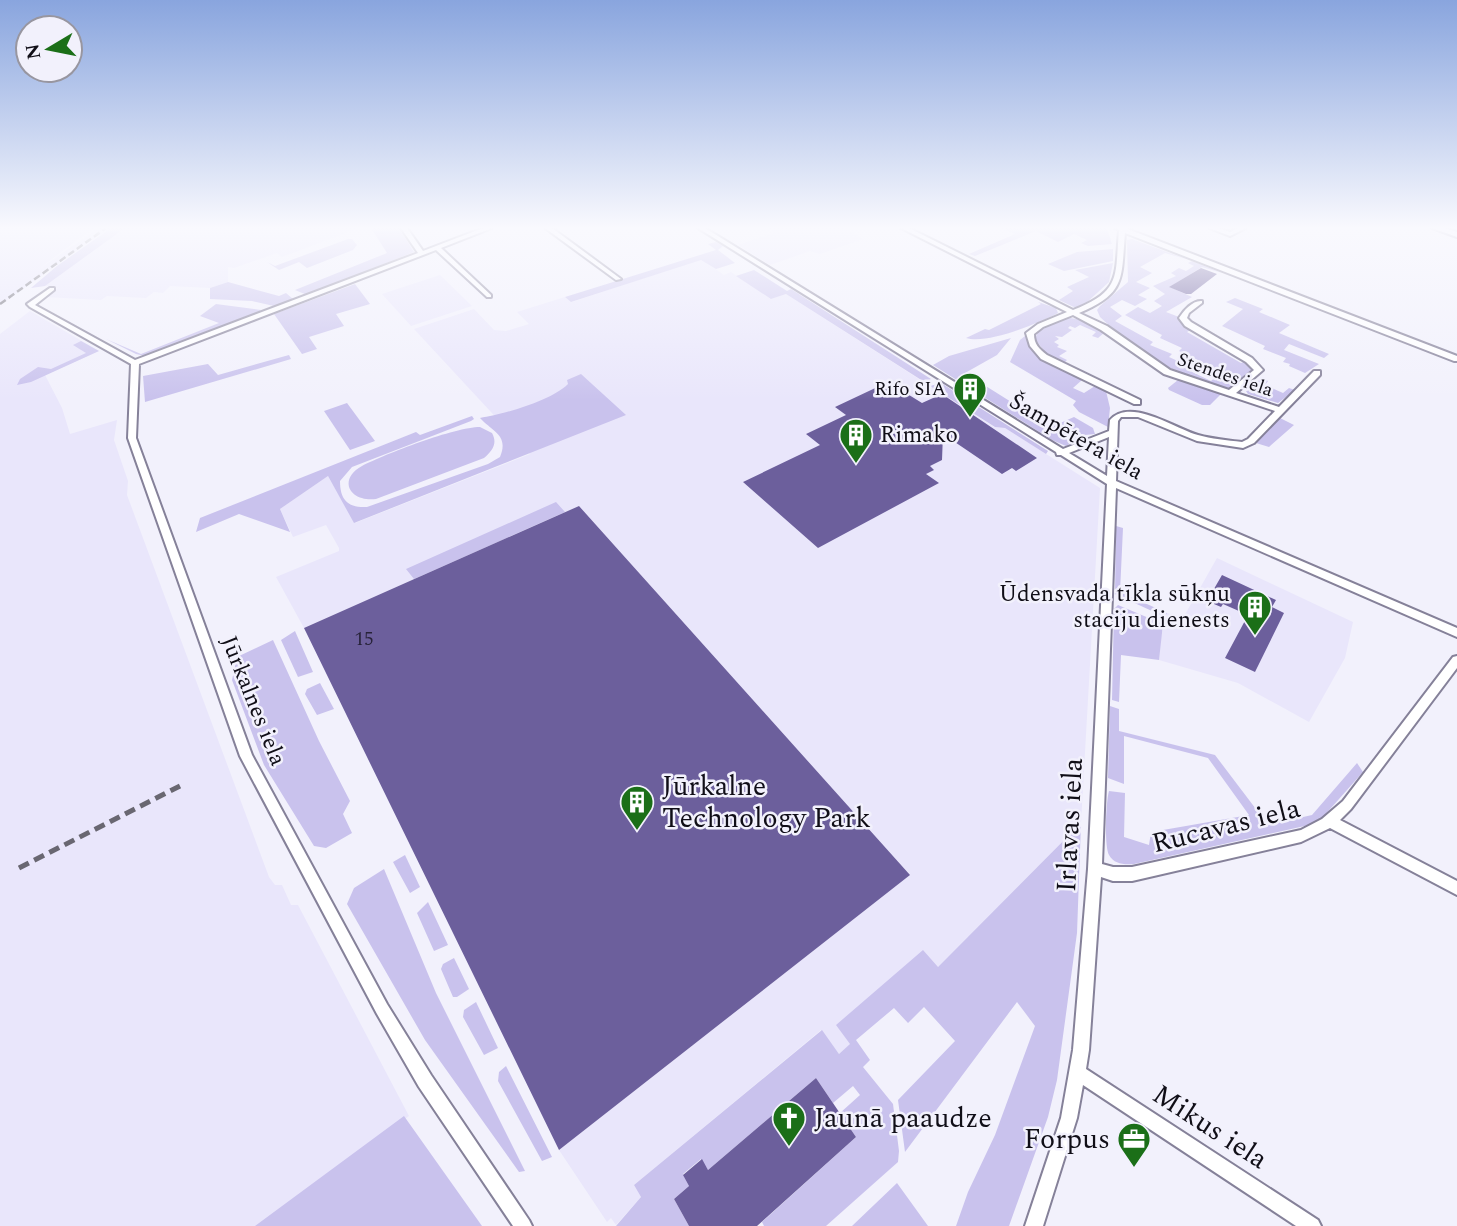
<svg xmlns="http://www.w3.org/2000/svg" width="1457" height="1226" font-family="Spectral,serif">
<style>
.built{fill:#e9e6fb}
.green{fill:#c9c2ed}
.building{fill:#6c5f9c}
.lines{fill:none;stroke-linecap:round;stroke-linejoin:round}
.minor-casing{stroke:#858199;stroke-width:4}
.tertiary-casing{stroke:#858199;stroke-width:4}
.minor{fill:#fff;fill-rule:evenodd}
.tertiary{fill:#fff;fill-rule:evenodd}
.rail-far1{stroke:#696771;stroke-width:2.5;stroke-dasharray:7 3.5;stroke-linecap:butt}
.rail{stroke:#696771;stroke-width:5;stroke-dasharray:11 6;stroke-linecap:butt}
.labels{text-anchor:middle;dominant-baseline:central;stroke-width:5;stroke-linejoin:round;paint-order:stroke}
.far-street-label{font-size:19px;fill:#100e17;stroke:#f2f1fc}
.far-poi-label{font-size:19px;fill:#100e17;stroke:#f2f1fc;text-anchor:end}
.number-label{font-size:19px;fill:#272238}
.poi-label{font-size:23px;fill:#100e17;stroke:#f2f1fc;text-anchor:start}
.street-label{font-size:23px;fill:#100e17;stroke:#f2f1fc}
.near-poi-label{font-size:28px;fill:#100e17;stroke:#f2f1fc;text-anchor:start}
.near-street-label{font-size:28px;fill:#100e17;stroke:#f2f1fc}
</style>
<rect width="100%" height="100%" fill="#f2f1fc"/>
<path class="built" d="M0,228H93L39,269L99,228H109L0,305Z
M125,228H359L282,257L277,253L234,268L228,267V282L210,288L170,286L163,293L154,292L146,298L107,296L101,300L45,297L58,288L45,286Z
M768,228H845L863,239L820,254L810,251L770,265L738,245L774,233Z
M701,259L724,275L731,272L771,299L786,294L994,427L1005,428L1100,488L1081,823L918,987L839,1054L821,1030L634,1185L641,1197L616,1225L611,1218L607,1222L559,1150L910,875L579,506L304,628L276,577L339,551V548L326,525L293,537L280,509L328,476L355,523L530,454L414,329L474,309L494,330L506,331L529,324L517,312L565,297L572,302Z
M440,275L472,306L411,326L382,294Z
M30,311L99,351L45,375L62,408L70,434L117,420L114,440L128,481L127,495L269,877L275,885H282L291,905H298L409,1116L257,1226H0V334Z
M1217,558L1353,622L1345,658L1309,722L1238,683L1159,660L1160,641L1167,613L1183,618Z"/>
<path class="green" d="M111,228H125L45,286L31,288L57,266Z
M371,228H399L414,252L307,295L295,290L387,253Z
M1002,228H1107L1112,244L1088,246L1081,243L1087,240L1074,234L1058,242L1036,231L975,256L969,254L1015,234Z
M348,239H352L357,245L353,250L307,268L299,262L279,270L267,262L275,266Z
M1132,239L1186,259L1165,253L1140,267L1152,273L1136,282L1150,288L1138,295L1147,299L1135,306L1122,300L1110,307L1122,316L1115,321L1153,342L1150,345L1172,354L1169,357L1191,367L1188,370L1211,381L1220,373L1198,363L1200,361L1179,351L1182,348L1160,338L1162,335L1125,315L1138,307L1150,313L1162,306L1154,301L1165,294L1153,286L1176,276L1171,273L1179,268L1186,271L1194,266L1188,263L1192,261L1222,273L1202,267L1170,287L1192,297L1166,312L1179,317L1192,329L1187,332L1241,363L1246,361L1254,368L1240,383L1237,382L1231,388C1188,386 1130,346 1100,317L1097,310L1100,306L1128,282L1127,240Z
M716,242L723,246L718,250L735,263L716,269L701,260L571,302L565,297L716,250L708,244Z
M1113,249V261L1064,271L1048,264L1077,252Z
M1113,263L1109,282L1084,305L1076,308L1059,300L1073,291L1067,287L1089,277L1075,270Z
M754,270L787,291L791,289L931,379L926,383L786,294L771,299L736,276Z
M228,282L279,296L286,293L293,299L274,306L252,301L210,299V288Z
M355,284L370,304L336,314L344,326L309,337L317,349L302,354L274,314Z
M1235,298L1263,309L1259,312L1290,325L1279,333L1329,354L1324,358L1289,344L1284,350L1319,364L1305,373L1289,366L1290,364L1283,362L1286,358L1263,349L1265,346L1222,326L1243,309L1226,302Z
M1038,302L1056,308L1058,313C1039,323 987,345 966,338L985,329L989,330L1041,304Z
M216,304L261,310L257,314L145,356L136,354L106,339L141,354L219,323L200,316Z
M1064,317L1077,319L1105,332L1098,338L1092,336L1096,332L1080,325L1075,328L1070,326L1068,328L1072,330L1062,337L1055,336L1059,339L1054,342L1059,345L1057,347L1067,351L1059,356L1067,360L1063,364L1048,356L1035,339L1038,332Z
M1025,336L1031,347L1080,377L1082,380L1073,388L1084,393L1095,386L1106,391L1110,408L1108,427L1079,412L1073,405L1076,401L1010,362L1020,340Z
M1011,338L997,355L965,373L1051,427L1074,417L1093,428L1095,434L1085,435L1066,446L1052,440L933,365L949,356Z
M81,341L99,351L31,382L17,385L20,379L38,367L51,369L86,353L73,345Z
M289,355L291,359L145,402L143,376L208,364L218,375Z
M581,374L626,415L354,523L328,476L280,509L290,532L239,514L196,532L200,518L416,432L420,435L472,416L474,419L471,421L352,467L340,481C340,500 348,508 367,507L488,464L500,457C509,435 493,432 480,418C504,414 551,401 568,384L567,380Z
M1262,378L1268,381L1265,385L1283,393L1289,388L1295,390L1278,403L1248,394L1246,391Z
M1178,380L1218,392L1221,394L1210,405H1202L1169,390L1168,388Z
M941,383L1048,451L1046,454L1005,428L995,427L930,386Z
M347,403L375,441L350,450L324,411Z
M1280,418L1294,425L1269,447L1256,443L1255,441Z
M480,427L492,433C498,444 492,451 484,458L376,499C350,502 337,480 362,466C385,454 455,427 480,427Z
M556,502L565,512L414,579L406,569Z
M1116,526L1123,528L1120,592L1167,613L1165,617L1115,594Z
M1118,605L1163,624L1159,660L1121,655L1119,702L1112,700L1114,609Z
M295,631L313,672L298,677L281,640Z
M273,640L319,741L350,801L343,814L352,833L326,848L314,846L264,765L232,680L237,657Z
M320,683L334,709L317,715L305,694L307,689Z
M1110,706L1119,709V731L1215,755L1268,825L1312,815L1357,763L1363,772L1323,817L1309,825L1134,864C1124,865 1114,864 1109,855C1104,846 1106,801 1109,791L1125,793L1124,837L1149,845L1151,832L1160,846L1170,843L1163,830L1249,815L1208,758L1124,736V784L1108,778Z
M1081,823L1077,933L1057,1080L1048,1117L1009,1226H956L968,1192L995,1135L1035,1026L1017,1002L905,1152L898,1100L955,1041L924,1007L908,1023L894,1008L856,1040L870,1060L863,1067L893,1104L899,1151L898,1162L826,1226H764L762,1222L856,1137L840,1113L860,1095L853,1086L833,1103L816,1078L708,1170L701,1159L683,1174L689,1186L674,1199L689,1226H616L641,1197L634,1185L822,1030L839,1054L850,1044L836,1025L923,950L938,967Z
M405,855L420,887L410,893L393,862Z
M384,869L436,993L525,1171L519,1172L425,1040L347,904L354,888Z
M428,902L448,945L434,951L417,913Z
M454,958L469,989L457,997H453L441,969L443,964Z
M476,1002L498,1048L484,1055L463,1017L464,1010Z
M506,1066L552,1157L542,1161L498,1081L499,1072Z
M404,1116L482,1226H255Z
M897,1183L928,1226H852Z"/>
<path class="building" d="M1201,268L1217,274L1191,294H1186L1169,287Z
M888,382L922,403L942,394L1037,458L1016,471L1012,468L1002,474L943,434L942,460L930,466L934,470L926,474L939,483L818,548L743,482L820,445L806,434L846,415L835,407Z
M579,506L910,875L559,1150L304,628Z
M1222,575L1276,600L1272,607L1284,613L1255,672L1225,658L1248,615L1223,604L1221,607L1207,601Z
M816,1078L856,1137L757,1226H689L674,1199L689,1186L683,1175L702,1159L708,1170Z"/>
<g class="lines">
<defs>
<path id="minor" d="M401,228H407L423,251L483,228H492L441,248L491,295V297H487L436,250L139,364L136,438L252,755L387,1004L431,1075L529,1220L532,1226H513L419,1087L377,1014L240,756L128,438L131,364L30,307L27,304L50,288H54V290L35,305L135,360L418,253Z
M545,228H552L621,279L616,280Z
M698,228H705L1063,449L1109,431L1110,420C1130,397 1174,428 1198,435C1211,439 1227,440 1242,442L1248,439L1275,411L1164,374L1101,330L1073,315L1043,327L1034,334C1034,344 1039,349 1047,355L1140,400V404H1134L1041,359L1030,346L1026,333L1038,324L1067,312L901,228H909L1073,310C1122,291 1115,276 1119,230L1115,228H1125L1457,356V361H1454L1125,233C1121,278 1127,293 1079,313L1107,326L1170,370L1229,390L1254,370L1246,362L1185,326L1179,318C1184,310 1193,300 1202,301V303L1189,313L1187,318L1191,322L1252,358L1263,370L1236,393L1279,407L1314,371H1320V375L1254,443L1243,448L1197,441L1138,417H1121L1118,421L1116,481L1457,628V637L1116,488L1102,864L1113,867H1132L1301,830L1322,819L1343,801L1453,657L1457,656V668L1351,809L1340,820L1457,881V895L1330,828L1301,842L1132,881H1113L1101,877L1089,1050L1086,1069L1318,1220L1321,1226H1296L1083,1085L1077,1118L1043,1226H1025L1061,1118L1073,1050L1088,869L1107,484L1061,455H1057L1056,452ZM1109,437L1107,476L1069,453Z
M1209,228H1218L1230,232L1238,228H1246L1230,236Z"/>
<path id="tertiary" d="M1432,228H1444L1457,232V237Z"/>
</defs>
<use href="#minor" class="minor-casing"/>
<use href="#tertiary" class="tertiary-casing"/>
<use href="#minor" class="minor"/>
<use href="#tertiary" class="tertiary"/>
<path class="rail-far1" d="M0,304L106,228"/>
<path class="rail" d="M19,868L180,786"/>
</g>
<linearGradient id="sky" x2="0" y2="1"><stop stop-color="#89a5de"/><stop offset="0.57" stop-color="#f9f9fe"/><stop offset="1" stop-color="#f9f9fe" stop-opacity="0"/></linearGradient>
<rect width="1457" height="400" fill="url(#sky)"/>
<defs>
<symbol id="building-pin" viewBox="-11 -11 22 30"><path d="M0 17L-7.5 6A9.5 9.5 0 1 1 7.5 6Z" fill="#1b6f18" stroke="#f2f1fc"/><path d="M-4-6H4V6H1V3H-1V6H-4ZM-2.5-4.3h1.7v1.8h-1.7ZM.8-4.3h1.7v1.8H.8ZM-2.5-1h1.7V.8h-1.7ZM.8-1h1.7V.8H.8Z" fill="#fff"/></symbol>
<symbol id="church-pin" viewBox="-11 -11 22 30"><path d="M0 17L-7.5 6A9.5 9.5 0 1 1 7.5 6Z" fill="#1b6f18" stroke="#f2f1fc"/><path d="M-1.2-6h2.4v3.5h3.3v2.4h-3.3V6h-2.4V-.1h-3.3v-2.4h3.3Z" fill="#fff"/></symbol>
<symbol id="office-pin" viewBox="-11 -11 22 30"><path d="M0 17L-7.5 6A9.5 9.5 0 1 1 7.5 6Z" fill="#1b6f18" stroke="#f2f1fc"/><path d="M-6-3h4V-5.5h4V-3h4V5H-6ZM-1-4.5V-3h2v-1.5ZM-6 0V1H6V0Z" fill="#fff"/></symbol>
</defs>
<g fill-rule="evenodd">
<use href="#building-pin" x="951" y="370" width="38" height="52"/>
<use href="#building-pin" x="837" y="416" width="38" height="52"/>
<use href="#building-pin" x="1236" y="588" width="38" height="52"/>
<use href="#building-pin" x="618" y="783" width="38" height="52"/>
<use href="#church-pin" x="770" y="1099" width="38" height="52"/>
<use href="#office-pin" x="1115" y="1120" width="38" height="52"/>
</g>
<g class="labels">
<g class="far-street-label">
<text transform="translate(1225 375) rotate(19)">Stendes iela</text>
</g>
<g class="far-poi-label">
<text x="946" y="389">Rifo SIA</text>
</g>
<g class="number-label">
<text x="364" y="639">15</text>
</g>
<g class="poi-label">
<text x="880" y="435">Rimako</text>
<text x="1230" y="594" text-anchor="end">Ūdensvada tīkla sūkņu<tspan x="1230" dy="26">staciju dienests</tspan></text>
</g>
<g class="street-label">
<text transform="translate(1076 437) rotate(30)">Šampētera iela</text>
<text transform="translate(253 701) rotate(68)">Jūrkalnes iela</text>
</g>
<g class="near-poi-label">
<text x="662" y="786">Jūrkalne<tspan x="662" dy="32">Technology Park</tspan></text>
<text x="814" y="1118">Jaunā paaudze</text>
<text x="1110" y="1139" text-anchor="end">Forpus</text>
</g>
<g class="near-street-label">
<text transform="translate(1070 825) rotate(-87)">Irlavas iela</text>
<text transform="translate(1226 826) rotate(-14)">Rucavas iela</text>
<text transform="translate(1210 1127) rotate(33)">Mikus iela</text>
</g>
</g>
<g transform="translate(49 49) rotate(260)"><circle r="33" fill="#f2f1fc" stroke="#9896a0" stroke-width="2"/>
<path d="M0-5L12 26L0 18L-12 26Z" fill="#1b6f18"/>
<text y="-10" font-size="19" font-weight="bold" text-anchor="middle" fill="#100e17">N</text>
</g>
</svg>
